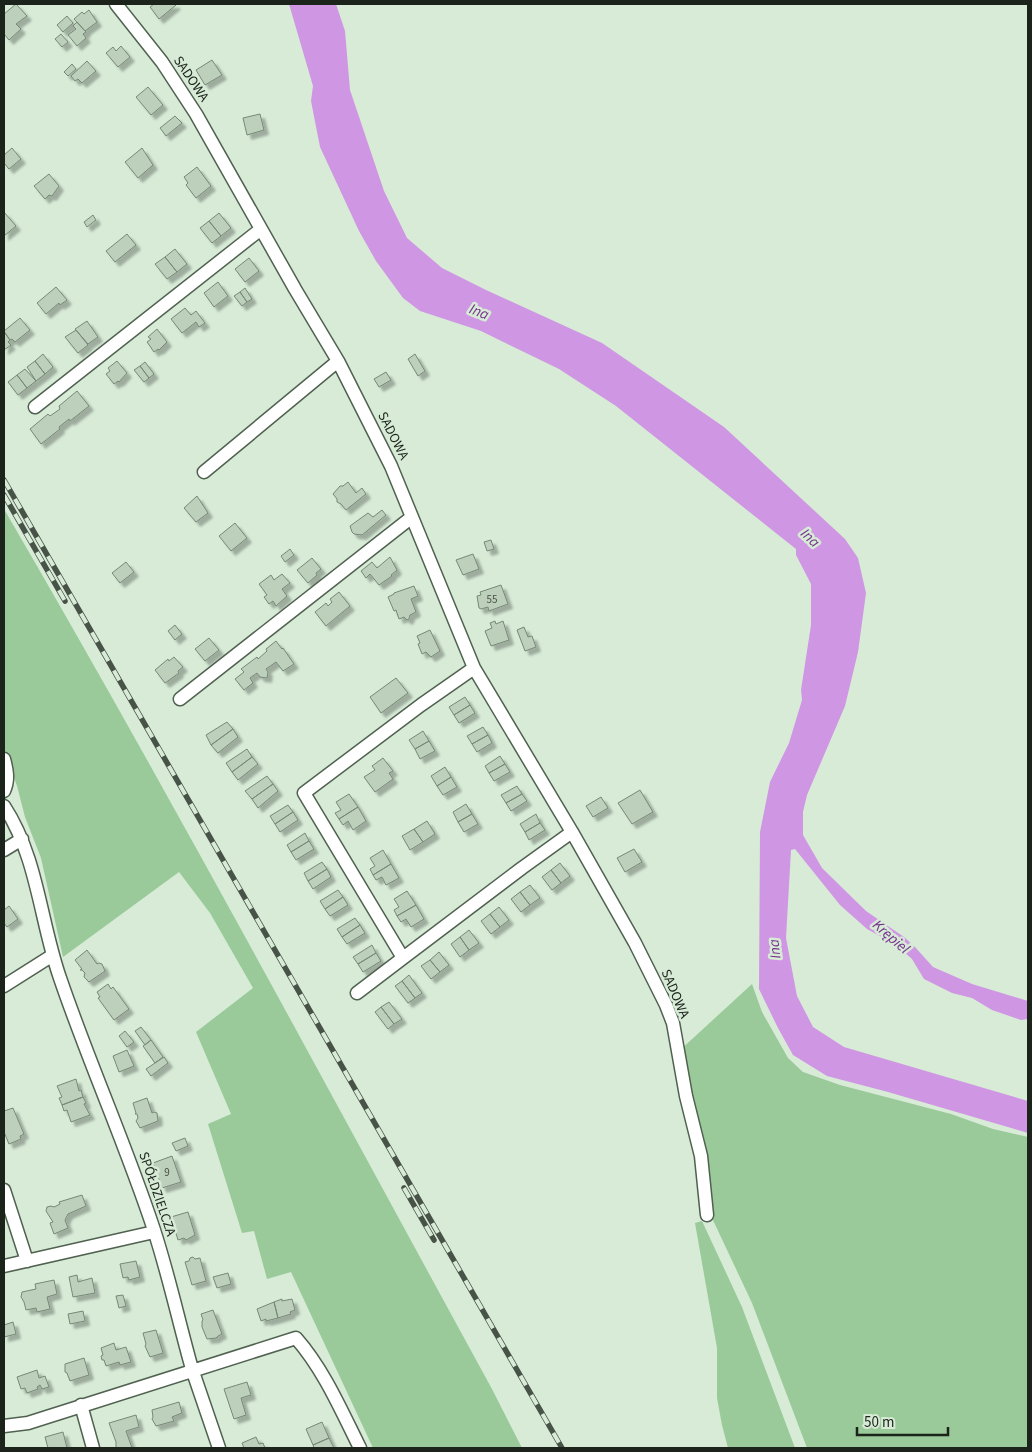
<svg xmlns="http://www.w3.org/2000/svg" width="1032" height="1452" font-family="'Source Sans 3',sans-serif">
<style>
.green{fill:#9aca9a}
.water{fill:#cf96e3}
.building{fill:#bdd0bc;stroke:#768876;filter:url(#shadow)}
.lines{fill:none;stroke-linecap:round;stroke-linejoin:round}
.minor-casing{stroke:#506150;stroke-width:15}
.minor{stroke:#fff;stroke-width:12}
.rail-casing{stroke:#485348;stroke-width:5.5}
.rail{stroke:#d7ebd7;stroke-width:4;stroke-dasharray:11;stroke-linecap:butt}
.labels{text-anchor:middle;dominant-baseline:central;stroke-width:5;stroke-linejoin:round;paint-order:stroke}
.number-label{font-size:11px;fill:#444e43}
.street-label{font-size:14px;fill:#1b231b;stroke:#d7ebd7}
.water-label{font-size:15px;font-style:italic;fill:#76328c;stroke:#d7ebd7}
</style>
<defs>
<filter id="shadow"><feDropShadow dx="4.5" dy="4.5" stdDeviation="1" flood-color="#0004"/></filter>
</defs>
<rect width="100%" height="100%" fill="#d7ebd7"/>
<path class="green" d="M4,509C173,799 331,1095 492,1389L522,1448H373L291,1272L267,1279L254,1231L242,1233L208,1124L231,1114L196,1032L253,988L210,913L179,872L63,957L41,858L25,817L17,786L4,749Z
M752,984L762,1012L788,1058L803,1072L840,1085L951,1114L993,1129L1028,1137V1448H807L752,1303L712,1218L678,1052Z
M702,1221L742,1307L795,1448H728L722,1425L717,1398V1348L695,1223Z"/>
<path class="water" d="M289,4H336L345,31L350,90L384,191L407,238L442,268L486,290L602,343L724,427L845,539L858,558L866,593L858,652L845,706L807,795L803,812V835L822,868L866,911L904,937L915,947L933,967L972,984L1028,1001V1019L1021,1020L992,1010L972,998L952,993L924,979L912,959L896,945L867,929L840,905L795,849L791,850L786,938L797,996L813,1027L844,1047L1028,1101V1133L888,1092L827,1076L793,1055L778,1028L759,989L760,832L770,782L789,743L802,700L801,690L811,625V584L796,555V549L616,406L559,369L481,331L420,311L403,298L376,261L359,231L320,147L311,101L313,86Z"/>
<path class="building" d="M16,4L27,16L16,24L21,29L9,40L4,34V14Z
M154,4H175L176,5L159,19L150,7Z
M89,10L97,22L85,31L74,19L82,12L84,14Z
M67,16L73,23L63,32L57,25Z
M77,22L86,32L83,34L86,38L77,46L68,35L76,29L73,26Z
M61,34L68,42L62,47L55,39Z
M121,46L130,57L118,67L106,53L113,47L116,51Z
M212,60L222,75L205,85L196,70Z
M87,61L96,71L82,83L78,79L75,81L71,76Z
M72,64L76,69L68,76L64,72Z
M148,87L163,105L151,115L136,97Z
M260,114L264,130L247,135L243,118Z
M175,116L182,123L166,136L160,128Z
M12,148L21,159L9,169L4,163V155Z
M142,148L153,165L138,178L125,162Z
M197,167L211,186L196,198L186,185L188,183L184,177Z
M49,174L59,186L52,196L49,195L45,199L34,186Z
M4,212L16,226L4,236Z
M219,213L231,228L221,236L209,221Z
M93,215L96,220L87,227L84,222Z
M209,221L221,236L212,243L200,228Z
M127,234L136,245L115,262L106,251Z
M175,249L187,264L177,272L165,257Z
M165,257L177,272L167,279L155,264Z
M249,258L259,271L245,282L235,269Z
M218,282L228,296L214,307L204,293Z
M56,287L67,300L60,305L59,303L46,314L37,303Z
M245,288L252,299L247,302L240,292Z
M240,292L247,302L242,306L234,296Z
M185,308L191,315L196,311L205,323L199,327L196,322L182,333L171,319Z
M20,318L30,330L15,342L12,339L10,340L4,331Z
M87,321L98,337L88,344L75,329Z
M157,329L167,342L159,350L158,349L154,352L147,342L151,339L148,337Z
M76,330L88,345L78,353L65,337Z
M4,332L10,340L8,342L11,345L4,350Z
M43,354L53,367L45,374L35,361Z
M415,354L425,371L418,376L408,359Z
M35,361L45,374L36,381L27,367Z
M117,361L127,373L119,382L118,381L114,384L106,374L110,371L108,368Z
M145,362L154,374L149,378L140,366Z
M140,366L149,378L144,382L134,370Z
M25,369L36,381L27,388L17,375Z
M386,372L391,380L379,387L374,379Z
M17,375L27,388L18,395L8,382Z
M77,391L89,406L70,421L69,419L59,427L60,429L41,444L30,429L48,414L50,416L60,409L59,406Z
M348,482L356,493L362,488L366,494L346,510L341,504L337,502V499L333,494L340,486H343Z
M197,496L208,513L196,522L184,508Z
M382,510L386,515L362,535L354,534L352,532L350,526L368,513L373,517Z
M235,523L247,538L231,551L219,536Z
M491,540L494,549L487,551L484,542Z
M290,549L294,555L285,562L281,556Z
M473,554L479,569L463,575L456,560Z
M390,557L397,570L391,575L392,576L379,585L370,574L366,578L361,571L372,562L377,568Z
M312,558L321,569L316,573L317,575L308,583L297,570Z
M126,562L134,572L120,583L112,573Z
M282,574L290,583L282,589L287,596L276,606L273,601L269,604L264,597L267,595L259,584L271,575L274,580Z
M501,585L508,604L489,611L488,607L481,609L479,608L477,596L481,595L480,592Z
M414,586L418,596L411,599L416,612L410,615L409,619L407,620L404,617L399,619L396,610L394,611L388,597L394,594V593Z
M339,592L350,606L326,626L315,612L326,603L328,606L332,602L330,599Z
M495,621L496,624L503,621L509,640L491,646L485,631L492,628L490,623Z
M175,625L182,634L175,640L168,631Z
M524,627L528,637L532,636L536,647L525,651L517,630Z
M430,630L440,651L431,657L426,652L422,654L418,644L420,643L417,636Z
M209,638L219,650L205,661L195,649Z
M276,641L282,649L283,648L294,664L283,671L276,662L266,669L268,672L267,678L260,677L257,673L250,678L253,683L244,690L235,679L244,672L241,669L257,657L258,659L267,651L266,649Z
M174,657L183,667L178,671L179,673L165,683L155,670L168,659L169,661Z
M396,678L408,693L381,713L370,697Z
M465,697L470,705L454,715L449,707Z
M470,705L475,713L459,723L454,715Z
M227,722L233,729L211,745L206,735Z
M483,727L488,735L472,744L467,736Z
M233,729L238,737L218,753L211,745Z
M423,731L429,741L415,749L409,740Z
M488,735L492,743L477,752L472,744Z
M429,741L435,751L420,759L415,749Z
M247,749L252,757L232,772L226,763Z
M500,756L505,764L489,773L485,766Z
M252,757L258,764L238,780L232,772Z
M383,758L393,771L389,773L393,779L375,792L364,777L375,770L372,766Z
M505,764L510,772L494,781L489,773Z
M445,767L451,777L437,786L431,776Z
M267,776L273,784L252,799L245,791Z
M451,777L457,787L443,795L437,786Z
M273,784L278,791L258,808L252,799Z
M517,786L522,794L506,803L501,795Z
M640,790L653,812L632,824L618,803Z
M349,794L358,807L339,819L335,813L341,810L336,802Z
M522,794L527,801L511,811L506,803Z
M601,797L608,808L593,817L586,806Z
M466,804L472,814L458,822L453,812Z
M288,805L293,812L275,824L270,816Z
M358,807L366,821L353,830L348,821L343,825L339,819Z
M293,812L298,820L280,832L275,824Z
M472,814L478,824L464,832L458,822Z
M536,814L540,823L525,832L520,824Z
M427,821L435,834L423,842L414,829Z
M540,823L545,830L529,840L525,832Z
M414,829L423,842L410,850L402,836Z
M305,833L309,841L291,852L287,845Z
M309,841L314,849L296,860L291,852Z
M634,849L642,862L625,872L617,858Z
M383,850L391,864L373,875L370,869L375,866L370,858Z
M322,862L327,869L308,881L304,873Z
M560,863L570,876L561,883L551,870Z
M391,864L399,878L386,885L382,877L376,880L373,875Z
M327,869L331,877L313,889L308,881Z
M551,870L561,883L552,890L542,877Z
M530,885L540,898L530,905L520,892Z
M338,890L343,897L325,909L320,901Z
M407,891L416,905L397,916L394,910L399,907L394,899Z
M520,892L530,905L521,912L511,899Z
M343,897L348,905L330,916L325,909Z
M416,905L424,919L411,927L406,919L401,922L397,916Z
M9,906L18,919L7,927L4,923V910Z
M499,907L509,920L500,927L490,914Z
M490,914L500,927L491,934L481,921Z
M355,918L360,925L342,937L337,929Z
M360,925L365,933L347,944L342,937Z
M469,930L479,943L469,950L460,937Z
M460,937L469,950L460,957L451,944Z
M372,945L376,953L358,964L353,957Z
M87,950L97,964L99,963L102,964L105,971L89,982L84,977L85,973L82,970H80L82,969L75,960Z
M439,952L449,965L440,972L430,960Z
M376,953L381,961L363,972L358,964Z
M430,960L440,972L431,979L421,966Z
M409,975L422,993L415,998L402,981Z
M402,981L415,998L408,1003L395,986Z
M108,984L111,989L113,987L129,1009L114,1020L98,998L100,997L97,992Z
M389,1002L402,1019L394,1024L381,1007Z
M381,1007L394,1024L388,1029L375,1012Z
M141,1027L151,1040L145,1045L135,1031Z
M125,1031L134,1042L127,1047L119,1036Z
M151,1040L163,1057L155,1063L143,1046Z
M127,1050L134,1066L119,1072L113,1056Z
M164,1057L168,1063L151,1076L146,1069Z
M76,1079L79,1091L81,1090L83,1097L62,1105L59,1098L62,1097L57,1086Z
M83,1097L86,1103L84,1104L90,1115L71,1122L67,1110L64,1111L62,1105Z
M147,1098L152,1113L154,1112L157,1113L158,1121L140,1128L136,1121L138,1118L137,1114H135L136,1113L133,1103Z
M13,1108L24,1134L20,1136L21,1139L9,1144L4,1132V1111Z
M185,1138L188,1146L176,1151L172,1143Z
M172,1156L181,1182L162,1188L153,1163Z
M82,1195L86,1206L68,1214L65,1220L68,1228L54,1234L50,1223L53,1222L46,1211L47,1207L51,1206L54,1207L60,1204L59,1202Z
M188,1212L195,1235L186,1240L184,1238L178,1240L171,1217Z
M193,1257L195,1259L200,1258L206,1281L192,1285L185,1262L189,1261L190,1258Z
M136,1261L140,1277L129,1280L128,1277L123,1278L120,1264Z
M228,1273L231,1284L217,1288L213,1277Z
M77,1275L78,1282L92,1278L95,1293L73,1297L69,1277Z
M54,1280L57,1294L47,1297L50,1309L37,1312L36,1308L26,1310L24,1302L21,1297L22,1292L36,1289L35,1284Z
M123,1295L126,1306L119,1308L116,1296Z
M282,1299V1301L292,1299L295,1310L290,1312L291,1314L278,1318L274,1302Z
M274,1302L278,1318L266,1321V1319L261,1321L257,1309Z
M213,1310L222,1334L218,1336L216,1338L207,1339L202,1327V1321L203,1320L201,1314Z
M83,1311L85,1321L70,1324L68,1314Z
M13,1322L16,1334L4,1337V1325Z
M156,1330L163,1353L150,1357L145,1346L146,1344L143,1333Z
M114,1343L116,1350L126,1347L131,1362L120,1365L119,1362L106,1366L104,1360H102L101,1356L103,1355L101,1348Z
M84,1358L89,1375L70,1381L67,1373L65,1372V1364Z
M37,1370L39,1378L45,1376L49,1387L42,1389L40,1385L37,1387L38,1389L27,1393L25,1388L21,1389L17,1377Z
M247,1382L251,1395L241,1398L246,1415L234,1419L224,1389Z
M179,1402L182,1413L172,1417L174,1421L156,1426L152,1419L153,1417L152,1410Z
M136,1415L139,1427L126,1431L132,1448H116V1442L109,1423Z
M322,1422L329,1438L313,1445L306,1429Z
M63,1432L67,1448H48L45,1437Z
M256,1437L259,1444L263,1443L265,1448H244L242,1443Z
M329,1438L334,1448H314L313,1445Z"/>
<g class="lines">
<defs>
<path id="minor" d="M116,4L162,62L196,114L295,289L338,361L391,466L474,668L572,832L635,943L666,1005L673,1023L686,1096L701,1156L707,1215
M35,407L261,229
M204,472L338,361
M180,699L412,517
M4,759C7,770 9,780 4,791
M4,806C38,858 40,921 60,978C89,1063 126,1145 154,1230C169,1276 179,1323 192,1369C201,1396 210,1422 219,1448
M4,850L22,839
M403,958L522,868L572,832
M4,986L53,955
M357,993L403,958L304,793L421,705L474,668
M4,1190L27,1261
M4,1266L154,1232
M81,1405L93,1448
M4,1426L28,1423L296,1338C324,1370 341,1410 360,1448"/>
</defs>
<use href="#minor" class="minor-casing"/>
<use href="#minor" class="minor"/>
<defs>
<path id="rail" d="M4,480L562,1448
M4,495L65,601
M404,1188L434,1240"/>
</defs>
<use href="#rail" class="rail-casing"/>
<use href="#rail" class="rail"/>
</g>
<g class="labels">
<g class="number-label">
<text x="492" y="599">55</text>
<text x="167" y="1172">9</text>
</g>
<g class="street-label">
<text transform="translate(191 79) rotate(56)">SADOWA</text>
<text transform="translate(393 436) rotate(63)">SADOWA</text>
<text transform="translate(675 994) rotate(67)">SADOWA</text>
<text transform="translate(157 1194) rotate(71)">SPÓŁDZIELCZA</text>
</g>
<g class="water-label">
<text transform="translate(479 312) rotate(22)">Ina</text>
<text transform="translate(810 538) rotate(44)">Ina</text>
<text transform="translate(891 937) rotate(41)">Krępiel</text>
<text transform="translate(775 949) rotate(-96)">Ina</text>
</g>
</g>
<rect width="1032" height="1452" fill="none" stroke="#1b231b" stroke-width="10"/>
<path d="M857 1427v8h91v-8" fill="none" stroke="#1b231b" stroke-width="2.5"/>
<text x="864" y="1427" font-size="15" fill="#1b231b" stroke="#d7ebd7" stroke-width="4" paint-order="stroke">50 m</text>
</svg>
